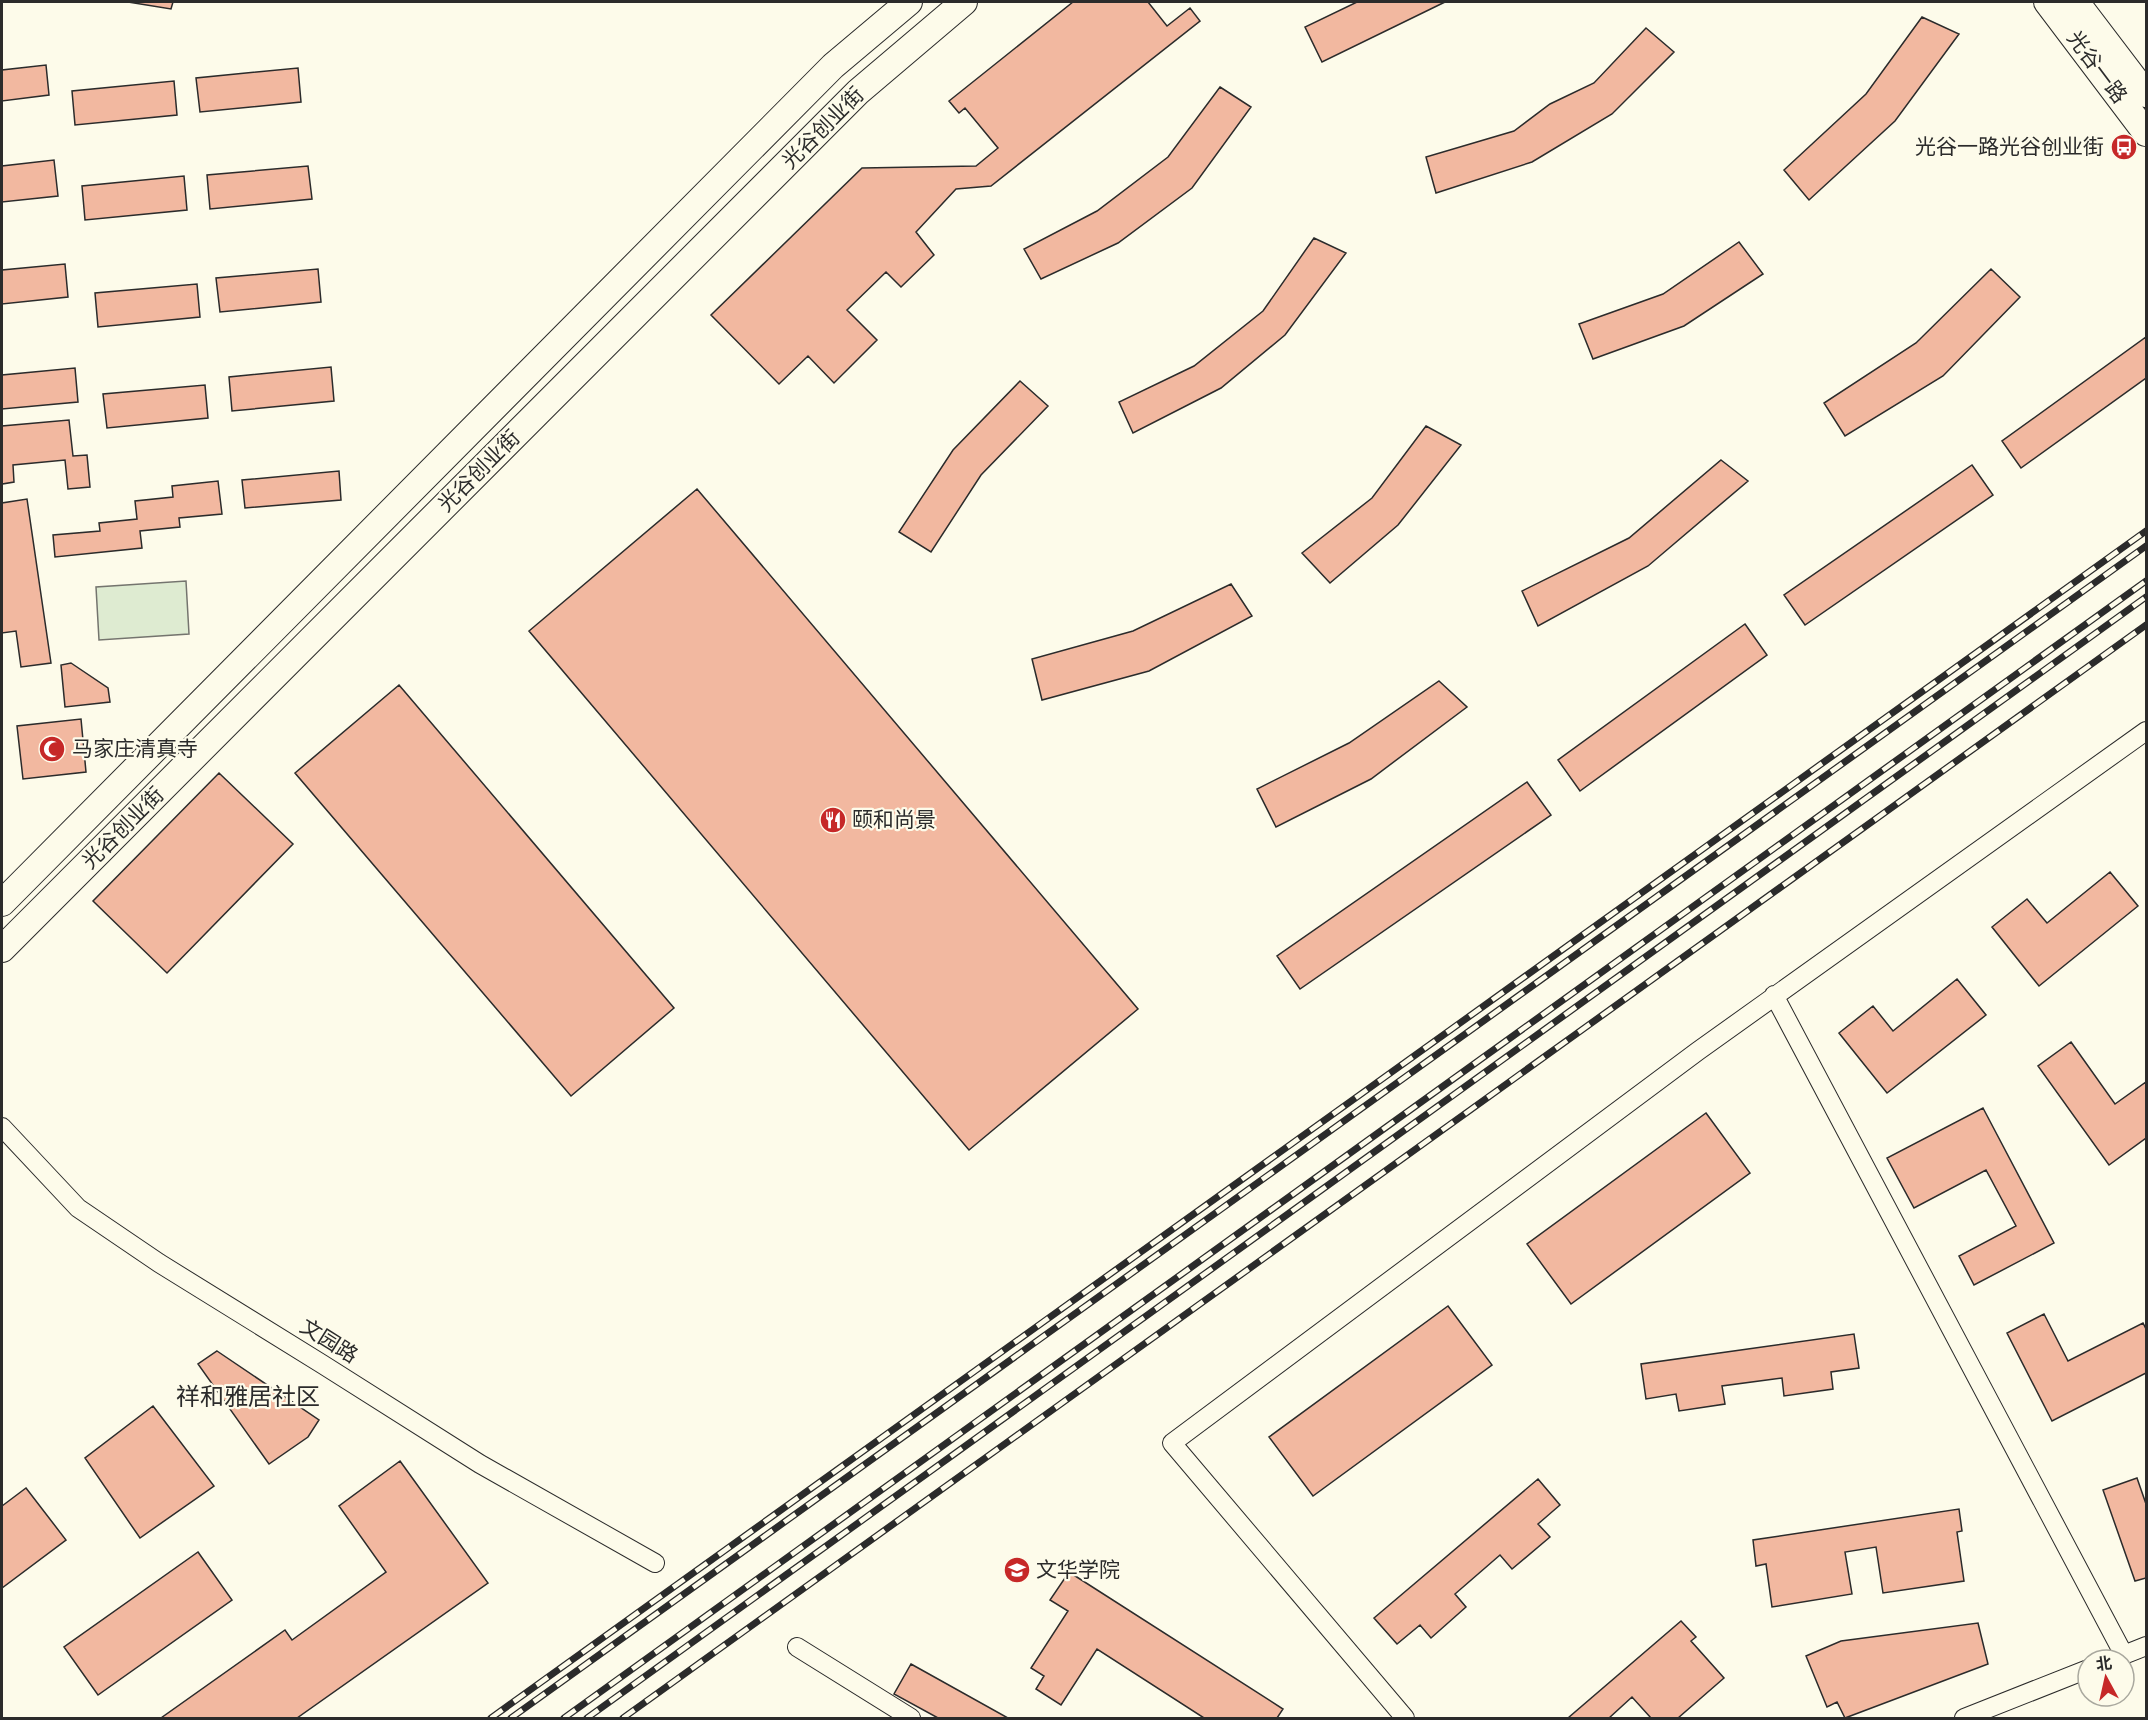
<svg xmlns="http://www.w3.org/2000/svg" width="2148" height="1720" font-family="'Fira Sans','Noto Sans SC',sans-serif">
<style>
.grass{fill:#deebd1;stroke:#74746e;stroke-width:1.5}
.building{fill:#f2b8a0;stroke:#2b2b2b;stroke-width:1.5}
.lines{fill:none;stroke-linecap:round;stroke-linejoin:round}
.street-casing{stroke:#2b2b2b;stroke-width:20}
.secondary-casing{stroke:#2b2b2b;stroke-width:28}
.street{stroke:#fdfbea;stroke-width:18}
.secondary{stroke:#fdfbea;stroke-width:26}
.rail-casing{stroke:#2b2b2b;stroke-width:7}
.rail{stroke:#fdfbea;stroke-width:4.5;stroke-dasharray:14;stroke-linecap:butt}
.labels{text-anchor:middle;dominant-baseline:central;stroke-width:4.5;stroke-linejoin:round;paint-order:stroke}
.street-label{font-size:21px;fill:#2b2b2b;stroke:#fdfbea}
.poi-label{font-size:21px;fill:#2b2b2b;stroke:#fdfbea;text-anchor:start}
.quarter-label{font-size:24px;fill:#2b2b2b;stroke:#fdfbea}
</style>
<rect width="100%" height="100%" fill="#fdfbea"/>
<path class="grass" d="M186,581L189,634L99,640L96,587Z"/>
<path class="building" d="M128,2H173L171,9Z
M1073,2H1148L1167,26L1190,8L1200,21L991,186L956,189L916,232L934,255L901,287L886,272L847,310L877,340L834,383L808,356L779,384L711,315L862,168L976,166L998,148L965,108L959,113L949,101Z
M1357,2H1445L1322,62L1305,27Z
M1922,17L1959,34L1895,121L1809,200L1784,170L1866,94Z
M1646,28L1674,52L1612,114L1532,162L1436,193L1426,157L1514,131L1550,104L1594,83Z
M46,65L49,95L2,101V70Z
M298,68L301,102L200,112L196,78Z
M174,81L177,115L75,125L72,91Z
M1220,87L1251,107L1192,188L1118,243L1041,279L1024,249L1097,211L1168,157Z
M54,160L58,196L2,202V166Z
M308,166L312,199L210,209L207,175Z
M184,176L187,210L85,220L82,186Z
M1314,238L1346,253L1285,335L1221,388L1133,433L1119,402L1194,366L1263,311Z
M1739,242L1763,274L1684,326L1593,359L1579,324L1663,294Z
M65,264L68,297L2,304V270Z
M318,269L321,302L220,312L216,278Z
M1991,269L2020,297L1943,376L1845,436L1824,403L1916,343Z
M197,284L200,317L98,327L95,293Z
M2146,337V378L2021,468L2002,441Z
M331,367L334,401L232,411L229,377Z
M75,368L78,402L2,409V375Z
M1020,381L1048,406L981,475L931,552L899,532L953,450Z
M205,385L208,418L107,428L103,394Z
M69,420L73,456L87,455L90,487L68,489L65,460L13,465L14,482L2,484V426Z
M1426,426L1461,445L1398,525L1330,583L1302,553L1372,498Z
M1721,460L1748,481L1648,566L1538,626L1522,591L1629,538Z
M1972,465L1993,495L1805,625L1784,595Z
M339,471L341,500L245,508L242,480Z
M218,481L222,514L179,518L180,527L140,531L142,548L55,557L53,535L100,531L99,523L137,519L135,501L173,497L172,486Z
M697,489L1138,1009L969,1150L529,631Z
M27,499L51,663L21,667L16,631L2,633V503Z
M1231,584L1252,616L1149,671L1042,700L1032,659L1133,631Z
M1745,624L1767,655L1580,791L1558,760Z
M71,663L108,688L110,702L65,707L61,665Z
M1439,681L1467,707L1371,779L1276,827L1257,789L1349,743Z
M399,685L674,1008L571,1096L295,773Z
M81,719L86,772L23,779L17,726Z
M219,773L293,844L167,973L93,901Z
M1527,782L1551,815L1300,989L1277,956Z
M2110,872L2138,906L2039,986L1992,927L2027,899L2047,923Z
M1957,979L1986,1015L1887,1093L1839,1033L1873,1006L1893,1031Z
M2071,1042L2115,1104L2146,1082V1138L2109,1165L2038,1066Z
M1983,1108L2054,1243L1974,1285L1959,1256L2016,1226L1986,1170L1914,1208L1887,1158Z
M1706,1113L1750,1173L1571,1304L1527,1244Z
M1448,1306L1492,1365L1313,1496L1269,1437Z
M2044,1314L2068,1361L2143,1323L2146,1329V1373L2052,1421L2007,1333Z
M1854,1334L1859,1368L1831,1372L1833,1389L1784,1396L1782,1378L1722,1386L1725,1404L1679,1411L1676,1394L1646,1399L1641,1364Z
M217,1351L319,1420L308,1437L269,1464L198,1364Z
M153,1406L214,1486L140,1538L85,1458Z
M400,1461L488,1583L297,1718H161L285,1630L292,1640L386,1572L339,1506Z
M2137,1478L2146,1504V1578L2135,1581L2103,1490Z
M1538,1479L1560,1505L1538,1524L1550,1537L1512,1569L1500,1555L1455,1594L1466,1607L1431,1638L1420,1625L1397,1644L1374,1618Z
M26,1488L66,1540L2,1588V1506Z
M1959,1509L1962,1531L1957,1532L1964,1581L1883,1593L1876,1547L1845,1552L1852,1594L1772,1607L1766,1564L1756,1566L1753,1540Z
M198,1552L232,1600L98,1695L64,1647Z
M1069,1572L1283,1709L1277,1718H1204L1097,1649L1061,1705L1036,1689L1044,1676L1031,1668L1068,1611L1050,1600Z
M1681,1621L1696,1637L1691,1641L1724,1678L1678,1718H1651L1632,1697L1609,1718H1568Z
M1978,1623L1988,1664L1845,1718L1837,1702L1827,1707L1806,1656L1841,1641Z
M911,1664L1008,1718H938L894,1694Z"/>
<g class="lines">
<defs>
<path id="street" d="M1774,995L2124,1655
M2,1127L78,1208L159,1263L322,1364L480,1464L655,1563
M797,1647L911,1718
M2111,1660L2146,1646
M1405,1718L1172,1443L1698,1051L2146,731
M1964,1718L2088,1669"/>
<path id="secondary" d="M2047,2L2146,133
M2076,2L2146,94
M2,903L833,66L909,2
M2,949L858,92L964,2"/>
</defs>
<use href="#street" class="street-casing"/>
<use href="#secondary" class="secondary-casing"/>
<use href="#street" class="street"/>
<use href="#secondary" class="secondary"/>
<defs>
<path id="rail" d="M491,1718L2146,531
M511,1718L2146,546
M564,1718L2146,581
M587,1718L2146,597
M623,1718L2146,625"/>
</defs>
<use href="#rail" class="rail-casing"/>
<use href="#rail" class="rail"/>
</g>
<defs>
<symbol id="bus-disc" viewBox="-11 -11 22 22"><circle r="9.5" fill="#c62828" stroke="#fdfbea"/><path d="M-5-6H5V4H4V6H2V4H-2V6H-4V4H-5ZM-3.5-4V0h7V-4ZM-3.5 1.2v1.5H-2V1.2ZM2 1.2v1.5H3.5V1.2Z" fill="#fff"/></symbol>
<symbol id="mosque-disc" viewBox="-11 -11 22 22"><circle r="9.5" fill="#c62828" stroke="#fdfbea"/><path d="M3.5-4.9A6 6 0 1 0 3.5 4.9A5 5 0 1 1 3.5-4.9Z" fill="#fff"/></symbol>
<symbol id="restaurant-disc" viewBox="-11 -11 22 22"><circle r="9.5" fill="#c62828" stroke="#fdfbea"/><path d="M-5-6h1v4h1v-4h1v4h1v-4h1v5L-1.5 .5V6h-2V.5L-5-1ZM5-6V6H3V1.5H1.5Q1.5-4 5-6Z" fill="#fff"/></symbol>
<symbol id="university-disc" viewBox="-11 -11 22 22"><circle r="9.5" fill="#c62828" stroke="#fdfbea"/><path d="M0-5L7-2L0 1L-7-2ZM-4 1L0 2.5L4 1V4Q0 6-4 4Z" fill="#fff"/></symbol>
</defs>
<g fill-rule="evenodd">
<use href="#bus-disc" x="2109" y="132" width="30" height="30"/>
<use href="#mosque-disc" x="37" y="734" width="30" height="30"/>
<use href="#restaurant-disc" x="818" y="805" width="30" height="30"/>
<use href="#university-disc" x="1002" y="1555" width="30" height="30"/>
</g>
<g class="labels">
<g class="street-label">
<text transform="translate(2097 67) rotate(53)">光谷一路</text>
<text transform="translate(823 128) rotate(-45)">光谷创业街</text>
<text transform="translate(479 471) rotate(-45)">光谷创业街</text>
<text transform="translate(123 828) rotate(-45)">光谷创业街</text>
<text transform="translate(329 1341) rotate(32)">文园路</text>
</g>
<g class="poi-label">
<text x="2104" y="147" text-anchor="end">光谷一路光谷创业街</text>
<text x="72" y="749">马家庄清真寺</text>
<text x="852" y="820">颐和尚景</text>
<text x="1036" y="1570">文华学院</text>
</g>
<g class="quarter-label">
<text x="248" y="1397">祥和雅居社区</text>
</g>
</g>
<rect width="2148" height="1720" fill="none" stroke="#2b2b2b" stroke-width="6"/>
<g transform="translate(2106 1678) rotate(352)"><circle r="28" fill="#fdfbea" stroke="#a9a89e" stroke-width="1.5"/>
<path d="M0-4.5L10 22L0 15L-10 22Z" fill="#c62828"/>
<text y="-9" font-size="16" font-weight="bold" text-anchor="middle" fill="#2b2b2b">北</text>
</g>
</svg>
